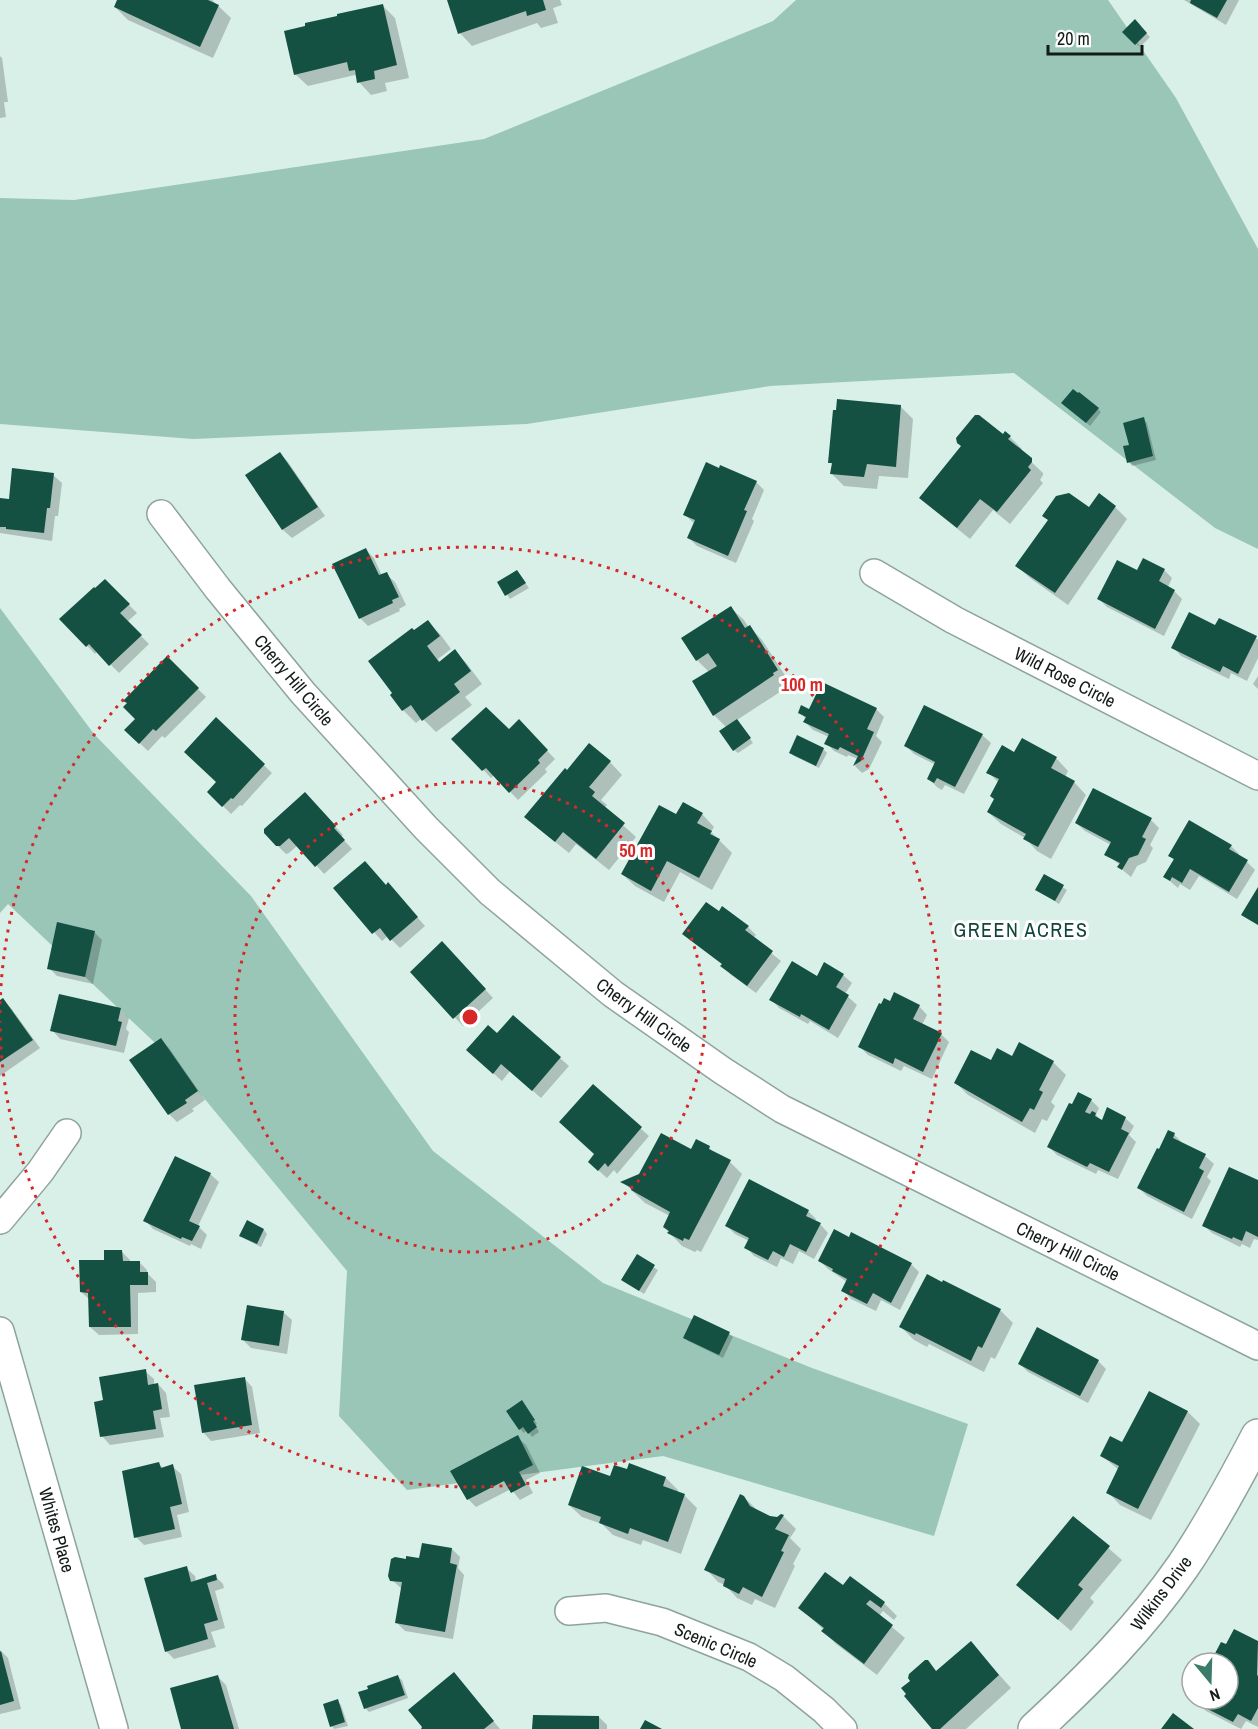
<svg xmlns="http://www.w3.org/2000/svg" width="1258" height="1729" font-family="'Archivo Narrow',sans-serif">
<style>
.green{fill:#9ac6b8}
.shadow{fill:#0003}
.building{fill:#145143}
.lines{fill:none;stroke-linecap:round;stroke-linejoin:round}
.minor-casing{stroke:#8ea39c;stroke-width:30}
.tertiary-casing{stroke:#8ea39c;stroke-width:36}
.minor{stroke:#fff;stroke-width:27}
.tertiary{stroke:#fff;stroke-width:33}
.ring{fill:none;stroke:#d62828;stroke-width:3;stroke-dasharray:3 6}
.labels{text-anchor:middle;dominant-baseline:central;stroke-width:6;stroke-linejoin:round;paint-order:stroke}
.street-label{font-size:18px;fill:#131b19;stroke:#fff}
.neighbourhood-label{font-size:20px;letter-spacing:1.5px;fill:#10463a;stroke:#fff}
.centre{fill:#d62828;stroke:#fff;stroke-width:3}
.ring-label{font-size:18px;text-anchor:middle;font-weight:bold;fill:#d62828;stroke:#fff;stroke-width:6;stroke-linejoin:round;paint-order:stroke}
</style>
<rect width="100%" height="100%" fill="#d9f0e8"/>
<path class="green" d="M796,0H1108L1176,98L1258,249V549L1215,528L1014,373L770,386L527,424L193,439L0,424V198L74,200L484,139L773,21Z
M0,608L94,734L251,896L433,1151L603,1283L812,1368L968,1424L934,1536L663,1456L407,1490L339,1416L347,1271L170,1057L8,904L0,913Z"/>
<path class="shadow" d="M119,0H212L231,18L213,58L128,20L115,7Z
M449,0H560L562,5L553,8L558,23L541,28L537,23L472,46L460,33Z
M1184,0H1239L1226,25Z
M383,6L395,18L409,78L385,83L387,91L371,95L359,82L355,75L308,86L295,74L307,27Z
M1135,22L1150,37L1140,47L1124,32Z
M0,56L2,58L8,102H4L6,117L0,118Z
M900,406L913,419L908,478L879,476L877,489L844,486L832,474L833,465L830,462Z
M1066,406L1098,409L1101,412L1090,426Z
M1143,419L1147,423L1156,460L1132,466L1129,462L1130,446Z
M1010,437L1022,449L1021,452L1043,473V475L1040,480L1043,483L1010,524L993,510L970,539L934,510L921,498Z
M280,454L288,462L325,516L292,538L283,530L247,476Z
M53,475L62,483L58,516H55L52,541L0,533V500L10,501Z
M756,482L764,490L752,519L754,521L736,563L697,546L689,538L695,524L685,515Z
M1115,507L1127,519L1068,605L1030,578L1017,566L1089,509Z
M366,550L374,558L382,576L386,574L395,582L406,605L399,609L400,611L368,626L360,618Z
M1164,570L1172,578L1168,587L1174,591L1182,599L1164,636L1107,607L1099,599L1137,572Z
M517,572L529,588L510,599L499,582Z
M105,581L137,613L127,622L149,644L119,673L97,651L95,654L62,619Z
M731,608L744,620L749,628L750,627L762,640L790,683L784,686L786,688L737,720L753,743L738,753L734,750L727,728L714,715L709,672L697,660Z
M427,621L440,634L451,649L438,659L440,662L455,651L467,664L482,684L465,697L472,705L436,732L422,718L416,723L403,710L414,631Z
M1216,627L1256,638L1258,640V658L1247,681L1231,673L1229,679L1181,656L1173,647Z
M167,658L206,697L165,738L162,736L148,751L126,730L137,719Z
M1258,676V689L1253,684Z
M925,707L982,735L991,743L964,794L945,785L942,790L937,787L929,779L936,765L914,754L906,746Z
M876,709L884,717L876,736L882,742L869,769L862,773L855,766L858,759L848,755L847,757L834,751L826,743L829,737L813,730L805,722L806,719L800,712Z
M216,719L272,773L242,806L240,805L231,814L209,792L218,783Z
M519,721L555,759L545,769L547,772L518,800L494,775L491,778L454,739L509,731Z
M823,749L827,753L819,768L794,756L791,753Z
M1015,754L1056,758L1068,771L1065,777L1074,782L1086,795L1051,859L1037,851L1025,838L1001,824L988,812L995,800L999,783L988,772Z
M610,762L622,775L601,800L607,805L604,808L636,837L609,870L576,844L569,853L539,829L526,817L567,772Z
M313,802L343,835L341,837L352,849L324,874L298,845L289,853L286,854L277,845Z
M702,814L714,827L711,832L732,853L712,890L680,872L664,902L635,886L622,874L676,817Z
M1151,820L1159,828L1150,845L1153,848L1146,862L1137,866L1131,877L1119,867L1120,865L1106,854L1111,845L1085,831L1076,823Z
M1231,846L1239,854L1238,856L1247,862L1255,870L1237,899L1199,876L1190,890L1180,884L1178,888L1165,877L1175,861L1170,856Z
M1045,876L1067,890L1059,904L1037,890Z
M386,886L396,893L425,926L400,948L388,936L382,941L335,889Z
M719,913L748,927L756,935L753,938L781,961L756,993L730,974L723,965L684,934Z
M94,932L102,940L93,984L57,976L49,968Z
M450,951L493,998L463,1026L412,972Z
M824,964L843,975L852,983L845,994L857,1005L838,1038L810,1021L808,1024L779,1008L771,999L817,978Z
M3,1000L11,1008L40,1048L0,1076V1002Z
M891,1003L919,1006L927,1015L922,1025L941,1034L949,1042L932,1079L904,1066L901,1071L868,1055L860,1047Z
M120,1010L129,1018L126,1029L129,1032L124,1053L60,1039L52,1030Z
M513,1017L569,1066L541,1098L510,1071L502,1081L476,1058Z
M161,1040L169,1048L205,1100L192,1109L194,1111L177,1122L169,1114Z
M1019,1044L1053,1062L1066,1075L1051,1102L1055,1106L1047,1121L1042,1119L1035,1133L968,1095L956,1083L992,1062L1012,1058Z
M593,1086L649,1136L617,1174L614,1170L607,1178L598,1170L596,1154Z
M1091,1100L1099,1108L1096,1115L1102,1122L1125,1118L1134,1126L1129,1135L1136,1142L1118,1179L1098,1170L1096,1174L1057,1155L1049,1147Z
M1174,1134L1182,1143V1144L1205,1156L1214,1164L1207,1177L1211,1181L1192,1219L1147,1196L1139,1188L1160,1151Z
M709,1148L715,1154L730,1162L742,1174L701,1252L697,1250L695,1252L682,1246L664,1227L670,1216L645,1203L623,1182L692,1151Z
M176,1158L210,1174L219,1182L198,1226L207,1235L201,1249L191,1244L190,1246L153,1229L145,1220Z
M1258,1182V1240L1254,1239L1250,1248L1242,1244L1240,1247L1212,1233L1203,1225Z
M808,1211L816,1219L815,1222L820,1224L828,1233L814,1259L799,1251L793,1264L781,1258L777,1267L754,1256L746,1247L749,1241L735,1234L727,1226Z
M248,1222L264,1230L267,1234L261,1247L245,1239L241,1235Z
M122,1252L130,1260V1262H139L147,1270V1273L156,1282V1292L138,1293V1334L99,1335L90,1327V1300L81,1292L106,1261Z
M637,1257L658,1270L644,1294L623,1280Z
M819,1260L911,1264L919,1272L900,1310L881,1300L876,1311L851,1299L843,1290L847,1282L828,1269Z
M944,1282L1001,1311L1013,1323L995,1359L991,1357L984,1372L929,1344L927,1347L914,1340L901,1327Z
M283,1312L292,1320L287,1354L251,1348L243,1340Z
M729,1334L733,1337L723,1358L688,1341L685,1338Z
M1098,1361L1106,1369L1088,1403L1028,1372L1020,1364Z
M145,1371L154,1379V1385L158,1384L166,1393L170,1417L160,1418L164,1437L110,1445L102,1436L105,1401Z
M244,1378L252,1387L260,1433L211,1441L203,1432Z
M525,1406L537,1424L535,1425L539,1432L532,1437L527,1430L524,1433L520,1429Z
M1188,1412L1200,1424L1151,1520L1120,1505L1108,1492L1119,1470L1102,1456Z
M517,1437L526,1445L540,1473L526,1480L533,1493L520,1500L511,1489L476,1507L468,1499Z
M159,1464L163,1468L172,1466L181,1474L189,1512L177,1515L182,1537L144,1545L136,1537Z
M611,1478H666L678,1490L677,1493L685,1496L697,1508L681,1554L643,1540L641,1545L613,1535L602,1524L582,1517L569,1505Z
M744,1497L757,1510L770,1518L783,1516L796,1529L790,1538L801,1549L793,1564L795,1566L775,1608L755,1599L752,1605L737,1598L725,1585L718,1582L706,1569Z
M1074,1518L1122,1560L1090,1598L1094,1602L1071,1631L1018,1585Z
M452,1549L460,1557L458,1568L464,1575L453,1639L405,1631L397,1623L402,1589L392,1580L407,1560H421Z
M186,1568L195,1576L196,1582L215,1576L223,1584L224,1588L215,1591L225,1628L211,1632L216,1647L174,1659L166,1651Z
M851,1578L884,1603L897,1616L894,1620L883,1611L879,1616L905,1638L877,1675L836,1644L823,1631L824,1630L800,1608L843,1587Z
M1235,1631L1258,1643V1727L1246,1721L1241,1729L1206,1711L1198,1703L1200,1699H1228V1663H1211L1227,1646Z
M971,1643L1011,1688L966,1729H934L912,1681L927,1662L937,1672Z
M0,1650L8,1658L21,1709L0,1714Z
M218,1677L226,1685L239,1729H183Z
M398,1677L402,1680L408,1698L369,1712L365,1708Z
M462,1683L500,1729H423Z
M337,1701L341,1705L348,1726L334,1729L332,1726Z
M599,1717L607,1725V1729H534Z"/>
<path class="building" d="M117,0H208L219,5L200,47L114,7Z
M447,0H543L546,10L527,16L526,11L458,34Z
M1191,0H1227L1217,18L1190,3Z
M383,4L397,65L374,71L375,79L357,83L355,70L349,71L347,62L294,75L284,31L305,26V23L337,16V14Z
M1135,19L1147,33L1135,45L1122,32Z
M1073,389L1078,393L1079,392L1099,408L1086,423L1061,403Z
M837,399L901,405L896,467L867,464L864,477L830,474L832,463H828L833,410H836Z
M975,415H979L1003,434L1005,431L1011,436L1008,439L1032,458V462L1028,467L1031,470L997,512L980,499L957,528L919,498L961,446L957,443L956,438Z
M1144,417L1153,456L1127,463L1123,446L1129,445L1123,423Z
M280,452L318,507L282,530L245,475Z
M706,462L719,468L720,465L757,481L744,510L747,511L728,556L687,538L695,520L683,515Z
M12,468L54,473L50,508H47L44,533L6,529V527H0V498L9,499Z
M1069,493L1089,507L1099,493L1116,506L1055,593L1015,566L1048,520L1042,516L1056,496Z
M366,548L379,575L387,572L399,597L392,600L393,603L359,619L332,564Z
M1143,558L1165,569L1159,581L1175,590L1155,629L1097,599L1117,560L1137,570Z
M517,570L526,583L505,596L497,582Z
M105,579L130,604L120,613L142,635L109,666L89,644L86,647L59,619L94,587L95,588Z
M731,606L745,628L750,625L778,670L773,673L774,675L713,716L692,681L717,666L708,653L696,661L681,638Z
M1189,612L1215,625L1219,618L1257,636L1238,674L1223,666L1220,672L1171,648Z
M428,620L440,636L427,646L439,662L455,649L471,671L454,684L460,692L422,721L411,705L402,711L390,695L392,693L368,661L412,628L414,630Z
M167,656L199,688L156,731L153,729L139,744L124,730L135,719L123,707L127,703L123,701Z
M822,682L877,708L867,729L874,732L861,761L853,766L858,756L840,747L838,750L824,744L829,734L803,722L806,717L798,713L801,705L809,709Z
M924,705L983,734L955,787L937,778L934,783L927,779L935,762L904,746Z
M486,707L509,729L519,719L548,750L538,760L540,763L509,793L486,768L482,771L451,739Z
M216,717L265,764L233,799L231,798L222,807L207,792L216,782L184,752Z
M737,719L751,738L733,751L719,731Z
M797,735L824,748L816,766L789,753Z
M1022,738L1057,757L1051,768L1075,781L1038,847L1023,839L1026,834L987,812L994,799L990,796L999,779L986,773L1002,745L1014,752Z
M589,743L611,761L589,787L595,792L592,796L625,823L596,859L563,832L555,842L524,817L565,768L567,770Z
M1093,788L1152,818L1142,837L1146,839L1138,855L1129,858L1122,870L1117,867L1120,863L1104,855L1111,842L1075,823Z
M305,792L336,826L334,828L345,840L315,867L289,838L280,846H276L264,833V829Z
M683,802L703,813L697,823L712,831L710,834L720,839L699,878L667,861L651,891L621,874L659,805L676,814Z
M1189,820L1232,845L1229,849L1248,860L1229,892L1190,869L1182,883L1172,877L1170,881L1163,877L1174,859L1168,856Z
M365,861L386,885L388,882L418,917L390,941L380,928L372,934L333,888Z
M1044,874L1064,885L1055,901L1035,890Z
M1258,887V925L1241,915Z
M706,902L719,911L722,906L749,926L745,930L773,951L747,986L720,966L722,964L682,934Z
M57,922L95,931L85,977L47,969Z
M442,941L486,989L453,1019L410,972Z
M792,961L817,976L824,962L844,974L836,987L849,995L829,1030L801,1014L800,1017L769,1000Z
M894,992L920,1005L913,1019L942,1033L923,1072L895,1058L893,1064L858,1047L879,1003L881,1004L884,998L890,1001Z
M59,994L121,1008L118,1021L122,1022L116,1046L50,1031Z
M3,998L33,1040L0,1062V1000Z
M513,1015L561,1057L532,1091L501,1064L493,1074L466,1050L488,1025L497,1033Z
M161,1038L198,1091L185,1100L187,1103L168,1115L129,1060Z
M1019,1042L1054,1061L1039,1090L1043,1092L1034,1110L1030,1108L1022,1122L954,1083L971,1050L991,1060L997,1048L1012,1056Z
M593,1084L642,1127L608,1167L605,1163L598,1171L588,1162L594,1154L559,1122Z
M1078,1092L1092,1099L1085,1112L1090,1114L1092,1111L1096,1113L1095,1116L1102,1120L1107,1107L1126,1117L1121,1129L1129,1133L1109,1172L1090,1163L1087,1167L1047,1147L1069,1103L1072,1104Z
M1168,1130L1175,1133L1173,1138L1206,1154L1199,1168L1204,1171L1184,1212L1137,1188L1157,1148L1159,1149Z
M661,1133L691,1149L696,1139L710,1146L709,1149L731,1160L689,1240L684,1238L683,1241L667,1233L669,1231L663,1227L670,1212L631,1190L632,1188L620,1182L639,1174Z
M175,1156L211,1173L189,1221L200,1226L192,1241L182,1237L181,1239L143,1221Z
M1229,1167L1258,1180V1237L1246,1231L1242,1241L1233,1237L1232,1239L1202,1226Z
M749,1179L809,1210L806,1216L821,1223L806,1252L790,1244L784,1257L773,1251L768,1260L744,1248L749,1238L725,1226Z
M247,1220L264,1229L257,1244L239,1236Z
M834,1229L849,1237L851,1232L912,1263L891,1303L873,1293L867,1304L841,1291L847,1279L832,1271L833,1269L818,1261Z
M104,1250H122L123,1261H140V1272H148V1285H130L131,1327H89L88,1293L80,1292L79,1260H104Z
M637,1254L655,1265L639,1291L621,1280Z
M927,1274L942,1282L943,1280L1001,1309L982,1348L978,1346L971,1361L916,1333L915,1335L899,1327Z
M247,1305L284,1311L279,1346L241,1340Z
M694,1315L730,1332L719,1355L683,1338Z
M1037,1327L1099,1360L1080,1396L1018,1364Z
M146,1369L148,1385L158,1383L162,1409L153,1411L156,1429L100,1437L94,1402L103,1400L99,1377Z
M245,1377L252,1425L202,1433L194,1385Z
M1149,1391L1188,1411L1138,1509L1106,1493L1119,1466L1100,1456L1110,1436L1122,1442Z
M522,1400L535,1420L533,1421L537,1427L528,1434L523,1427L519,1430L506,1411Z
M518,1435L533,1465L519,1472L526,1485L511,1493L504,1481L467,1500L450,1471Z
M159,1462L161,1468L173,1464L182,1504L170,1507L175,1529L134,1538L122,1471Z
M629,1463L666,1477L663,1486L685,1494L668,1542L630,1528L628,1534L599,1523L601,1517L568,1505L582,1466L610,1476L614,1465L627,1469Z
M740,1494L744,1496L750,1506L770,1516L777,1517L781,1514L784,1515L775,1529L789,1535L781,1551L784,1552L762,1597L743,1587L739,1594L723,1586L725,1579L704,1570Z
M1073,1516L1110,1546L1078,1585L1083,1589L1058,1620L1016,1585Z
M422,1543L452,1548L450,1563L457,1565L445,1632L395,1623L402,1582L390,1581L388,1576L391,1559L395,1557L406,1559V1556L419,1558Z
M187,1566L191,1582L216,1574L217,1580L207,1583L218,1620L204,1624L208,1639L165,1652L144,1578Z
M825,1572L843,1585L850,1576L885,1602L881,1608L870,1600L866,1604L893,1625L864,1664L821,1631L824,1628L798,1608Z
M1234,1629L1258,1641L1257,1675L1258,1676V1708L1251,1721L1238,1714L1233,1722L1196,1703L1198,1699H1228V1663H1210L1221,1642L1226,1644Z
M971,1641L999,1675L940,1729H932L904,1696L906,1694L901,1688L910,1681L908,1678L909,1674L925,1660H928L936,1671Z
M1,1651L14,1701L0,1705V1652Z
M454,1672L494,1721L484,1729H421L422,1727L408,1710Z
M218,1675L234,1729H181L170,1688Z
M398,1675L405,1695L364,1709L358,1692L368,1689L367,1686Z
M338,1699L345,1722L330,1727L323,1704Z
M1173,1713L1194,1729H1161Z
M533,1715L599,1716V1729H532Z
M645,1720L662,1729H640Z"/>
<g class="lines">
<defs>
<path id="minor" d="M161,514L218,589L303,693L426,828L490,892L613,994L723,1071L782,1109L1258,1346
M874,573L954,620L1258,776
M0,1220L40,1172L67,1133
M0,1331L114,1729
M569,1611L606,1608L662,1622L749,1657L784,1678L824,1710L843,1729"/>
<path id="tertiary" d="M1035,1729C1089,1679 1141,1627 1183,1566C1211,1525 1235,1480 1258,1436"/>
</defs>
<use href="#minor" class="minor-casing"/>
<use href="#tertiary" class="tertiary-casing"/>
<use href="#minor" class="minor"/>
<use href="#tertiary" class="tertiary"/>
</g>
<g class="ring">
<circle cx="470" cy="1017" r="235"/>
<path d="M0 1013A470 470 0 1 1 0 1021"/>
</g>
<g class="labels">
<g class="street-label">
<text transform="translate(1065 677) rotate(27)">Wild Rose Circle</text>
<text transform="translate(294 680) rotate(50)">Cherry Hill Circle</text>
<text transform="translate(644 1015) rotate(36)">Cherry Hill Circle</text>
<text transform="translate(1068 1251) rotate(26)">Cherry Hill Circle</text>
<text transform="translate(57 1530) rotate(74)">Whites Place</text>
<text transform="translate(1161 1593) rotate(-53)">Wilkins Drive</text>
<text transform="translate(716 1645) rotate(23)">Scenic Circle</text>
</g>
<g class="neighbourhood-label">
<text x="1021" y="929">GREEN ACRES</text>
</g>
</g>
<circle cx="470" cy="1017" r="9" class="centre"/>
<g class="ring-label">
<text x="802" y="691">100 m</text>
<text x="636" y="857">50 m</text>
</g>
<g transform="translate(1210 1681) rotate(161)"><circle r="28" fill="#ffffff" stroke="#a1a4a3" stroke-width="1.5"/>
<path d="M0-4.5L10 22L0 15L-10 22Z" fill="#3b7b6a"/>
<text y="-9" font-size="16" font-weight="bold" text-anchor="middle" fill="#131b19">N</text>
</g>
<path d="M1048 45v9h94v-9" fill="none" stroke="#131b19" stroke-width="3"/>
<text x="1057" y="45" font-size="18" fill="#131b19" stroke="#ffffff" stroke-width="4.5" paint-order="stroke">20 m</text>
</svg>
